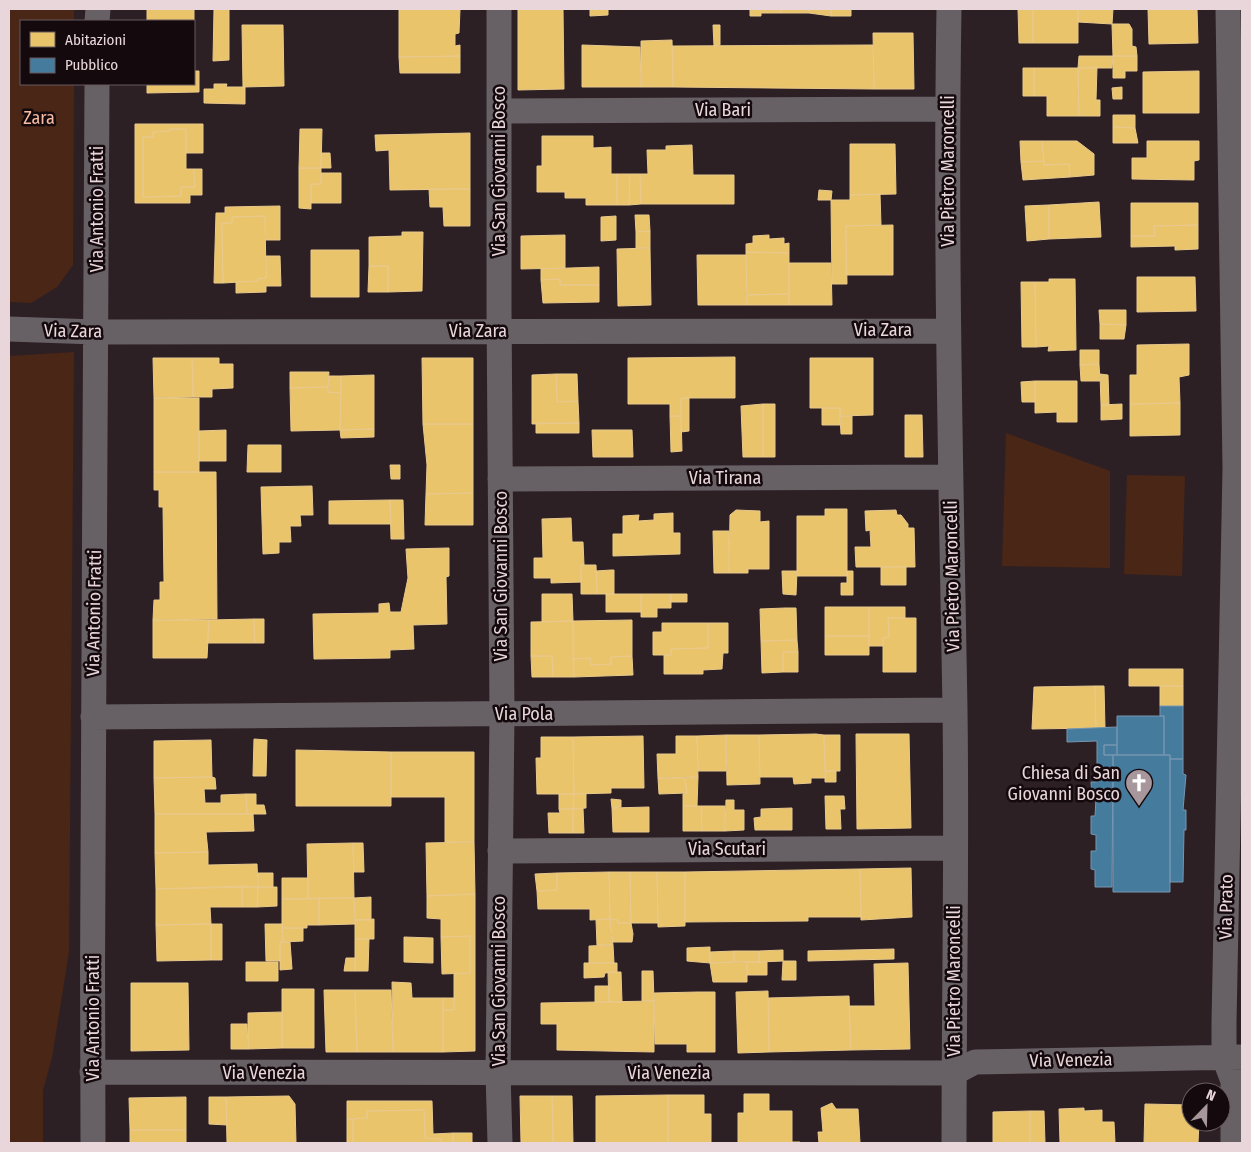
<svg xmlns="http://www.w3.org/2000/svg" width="1251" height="1152" font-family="'Fira Sans Condensed',sans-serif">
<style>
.green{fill:#4a2616}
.homes{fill:#e9c46a;stroke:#e9c98c}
.public{fill:#457b9d;stroke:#7696b0}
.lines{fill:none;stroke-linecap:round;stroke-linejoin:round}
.minor{stroke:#676165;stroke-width:25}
.labels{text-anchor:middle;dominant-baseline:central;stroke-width:5;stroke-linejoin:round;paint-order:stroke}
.street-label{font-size:18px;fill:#e8d6db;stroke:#14090c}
.park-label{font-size:18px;fill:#f7bca1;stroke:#14090c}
.poi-label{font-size:18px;fill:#e8d6db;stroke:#14090c;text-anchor:end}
</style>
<rect width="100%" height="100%" fill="#2d2024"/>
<path class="green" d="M9,9H74V21H21V84H74L73,265L57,287L31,303L9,302Z
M74,352L69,952L52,1058L43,1090V1143H9V356Z
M1006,433L1110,471V568L1002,566Z
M1127,475L1185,476L1182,576L1124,574Z"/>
<path class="homes" d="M147,9H194V71H199V92L147,93V84H194V21H147Z
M214,9H229V60L213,61Z
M399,9H460L459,33L455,34V46L460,45V56L399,57Z
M518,9H563L564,89L518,90Z
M590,9H608V15L590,16Z
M750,9H781V13H761V16H750Z
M781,9H809V13H781Z
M809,9H831V16L809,13Z
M831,9H851V16H831Z
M1018,9H1033V43H1019Z
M1033,9H1078V43H1033Z
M1078,9H1113L1112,24L1078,22Z
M1148,9H1197L1198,43L1149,44Z
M1112,24H1129L1132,29V46L1136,47L1137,56H1113Z
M242,25H283L284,86L243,87Z
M713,25H720V45L714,46Z
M873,33H913L914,89H874Z
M672,40L673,87H641V41Z
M582,45L640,47L641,87H582Z
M873,45L874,89L673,87L672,46Z
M460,56V73H400L399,57Z
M1079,56H1113L1112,68H1078Z
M1113,56H1137V71H1125V78H1113Z
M1097,67L1096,100H1100V116H1079L1078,68Z
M1023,68H1034V96H1023Z
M1034,68H1078L1079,116H1047V96H1034Z
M1199,71V113H1143V72Z
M214,84H227L226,87H245V104L204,103V89H214Z
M1122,87V99H1113L1112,88Z
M1113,115H1135V128L1113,127Z
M135,124H203V153H186V129H169V131L153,132V137H143V197L181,196V187H195L194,169H202V195H190V203H135Z
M1113,127L1135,128L1138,143H1113Z
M169,129H186V169H194L195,187H181V196L143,197V137H153V132L169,131Z
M300,129H322L321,168H299Z
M470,133V189L390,190L389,150L376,151L375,135Z
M542,136H593V148L611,147V174H617V205H586V198H565V192H537V166H542Z
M1020,141H1042L1044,161L1021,162Z
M1042,141H1077L1094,154V175L1070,177L1069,164L1044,165Z
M1147,141H1199V160L1194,161V180L1132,179V158H1147Z
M850,144H895L896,194L850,195Z
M692,145L693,175H734V204H641L640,174H648L647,150H666V146Z
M321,153H330L331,168H321Z
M1044,161V165L1069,164L1070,177L1023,180L1021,162Z
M299,168H321V184H311V209L299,208Z
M321,173H341V203H311V184H321Z
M617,174H630L629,205H617Z
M630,174H640L641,204L629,205Z
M429,189H470V226H444L443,207H430Z
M819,190L832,191L831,200H818Z
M880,194L881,225L846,226L847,284H832L831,200H850V195Z
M1099,202L1101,237L1049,239V205Z
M1131,203H1198V225L1154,226L1155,236H1131Z
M1049,205V239L1027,241L1025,206Z
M280,206V240H266L265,216L232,217V223H222L223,283H214L216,213H225V207Z
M635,215H649L650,231L636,232Z
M265,216L266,278L258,279V281L223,283L222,223H232V217Z
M616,216V240L601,241V217Z
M893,225V275H846V226Z
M1198,225V249L1175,250V246L1131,247V236H1155L1154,226Z
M650,231V248H636V232Z
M402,232H423L422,291L388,292V266H369V237L402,236Z
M565,235V268L521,269V236Z
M769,235V239L784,238V244L789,243V253L746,252V244L753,243V236Z
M650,248L651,305L618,306L617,249Z
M311,250H359V297H311Z
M746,252L789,253V294L747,295Z
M697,255H746L747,305H698Z
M266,256H280L281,286H266V292L236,293V282L258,281V279L266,278Z
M789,263H831L832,305H789Z
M369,266H388V292H368Z
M599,267V285H560V279L541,280V269Z
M1137,277H1195L1196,311L1137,312Z
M560,279V285H599V302L543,303L541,280Z
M1049,279H1075L1076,350L1048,351L1049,346L1036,347L1035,282H1049Z
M1021,282H1035L1036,347H1022Z
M789,294V305H747V295Z
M1099,310H1126V325L1100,324Z
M1100,324L1126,325L1124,339H1100Z
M1189,344V375L1179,377L1180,403L1130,404V375H1137V345Z
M1080,350H1099V364L1080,365Z
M735,357V398H681V416H670V404H628V358Z
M153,358H192L193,397L154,398Z
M192,358H219V364H233V388L212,389V397H193Z
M422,358H473V424H423Z
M810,358H873V415L840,416V408H810Z
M1099,364L1100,381H1081L1080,365Z
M290,372H329L328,387L290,388Z
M556,374L557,402L578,401L579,423L532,424V375Z
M556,374H577L578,401L557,402Z
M1100,374L1108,375L1109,405H1101Z
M374,375V429L340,430L341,376Z
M329,376H341V393L328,392Z
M1035,381V402H1022L1021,382Z
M1035,381H1077V422H1057V412L1035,413Z
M328,387V392L341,393L340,430L291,431L290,388Z
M154,398H199V472H154Z
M681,398H689V431L681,432Z
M1180,403V435L1130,436V404Z
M763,404V457H743L741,406Z
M763,404H775V457H763Z
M1122,404V419L1101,420V405Z
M822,408H840V425H822Z
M905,415H922L923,457H905Z
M670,416H681L682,451L671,452Z
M840,416H852V434H841Z
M536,423H579V433H536Z
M423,424H473V493L426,494L427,465Z
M374,429V437L341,438L340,430Z
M226,430V461H199V431Z
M592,430H632L633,457H593Z
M248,445H281V472H247Z
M390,465H400V479H391Z
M154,472H216L217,619L153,620L154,600H160V582H164L163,507H159V490H154Z
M312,486L313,515H300L301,526H290L291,542H279V553L263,554L261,487Z
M473,493V525H425L426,494Z
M390,500H403L404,539H391Z
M390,500L391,524H329V501Z
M825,509H847V576H797V516H825Z
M736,510L760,511V522L769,521V569H748V573H729L730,515Z
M896,510L897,515H901L908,524V528H914L915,567H856L855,547H871L870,530L866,531L865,511Z
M673,513V533H680V554L613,556V534H623V516L639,515L638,521L654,520V514Z
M571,518L572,542H583L584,565H581V582L551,583V578H534V558H543L542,519Z
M713,531H729V573H714Z
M449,548V576L446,577L447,624L413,625L414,649L390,650V658L314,659L313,614L379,613V604L389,603L390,612H401L408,578L406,549Z
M581,565H596L597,594H581Z
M906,566V585H881V567Z
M611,570H614V594H597L596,571Z
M782,571H797L796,595L783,594Z
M847,571H853V595H841V583H847Z
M542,594H572L573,621L542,622Z
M606,594H641V612H606Z
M641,594H671V608H657V617H641Z
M671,594H687V602H670Z
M825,607H869V636H825Z
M869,607H905V618H888L889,637L883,638V646H869Z
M785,608H796L797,640L761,641L760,609Z
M888,618H916V672H883V638L889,637Z
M254,619L255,643H207L209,620Z
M254,619H264V643H255Z
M153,620H209L207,658H153Z
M632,620V656L611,657V664L591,665L590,658L573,659V621Z
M573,621L574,677H553L552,656H531V622Z
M662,623H708V648L671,649V655H653V632H662Z
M708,623H728V653H723L722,669L703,670V674H664V655H671V649L708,648Z
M825,636H869V655H825Z
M797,640L798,652H783V672L762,673L761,641Z
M783,652H798V672H783Z
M531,656H552L553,677H532Z
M632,656L633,675L574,677L573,659L590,658L591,665L611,664V657Z
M1129,669H1183V686H1129Z
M1095,686L1096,728L1032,729L1034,687Z
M1095,686H1104L1105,728H1096Z
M1160,686H1183V706H1160Z
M816,734L824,735L825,778H811V783L794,784L793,777H760L759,735Z
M856,734H909L911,828L857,829Z
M726,735V771H698L697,736Z
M726,735H759L760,784L727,785Z
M824,735H840V771H825Z
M643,736L644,788H611V793L574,794L573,737Z
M676,736H697L698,777L658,778L657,754H676Z
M541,737H573L574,794H537L536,758H541Z
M254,739L267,740L266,776H253Z
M211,740L212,777L154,778V741Z
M296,750L391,752V806H296Z
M391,752H474V842H445V797H391Z
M825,771H836V782H825Z
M212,777L215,778L216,789H204L205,803H221V795L246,794L247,814H155L154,778Z
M698,777L697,806H683V794L687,793L685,778Z
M658,778H685L687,793L659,794Z
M586,793V808L573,809L574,794Z
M246,794H256V805H264L266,814H247Z
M559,794H574L573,809H559Z
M825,796H844L845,809H840L841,829H826Z
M611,799L621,800V807L612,808Z
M726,800H734V810H744V830L725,831Z
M683,806H701L702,831H683Z
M701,806H725V831H702Z
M649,807V832H613L612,808Z
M583,808L584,833H573V809Z
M792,808V830H755L754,818L761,817V809Z
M559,809H573V833H549L548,813H560Z
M155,814H253L254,831L206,832L208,852L155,853Z
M474,842L475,894L427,896L426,843Z
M353,843H363L364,872H354Z
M353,843L354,898L308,899L307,844Z
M208,852V865L257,864L258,887L156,889L155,853Z
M911,868L912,917L861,920L860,869Z
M860,869L861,917H808V921L685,922V872Z
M609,872H630L631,923H618V920L610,919Z
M609,872L610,919L590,920V909H538L537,891L557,890V873Z
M630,872H657L658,923H631Z
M657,872H685V926L658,927Z
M258,873H273V887H258Z
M557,873V890L537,891L535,874Z
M282,878H308V899H282Z
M242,886L258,887L257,907H242Z
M242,886V907H210L211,924L156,925V889Z
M258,887H277V906L257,907Z
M475,894V1051L443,1052V1010H454V974L470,973V936L441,937V919L427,918V896Z
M371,897V920H355L354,898Z
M319,898V925H307V928H282V899Z
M319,898H354L355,924L319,925Z
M374,919V939H355V920Z
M610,919L618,920V923H631L633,934L632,942H613Z
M610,919L613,945H597L596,920Z
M211,924V960L157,961L156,925Z
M211,924H222V960H211Z
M265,924H282L283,942H280V961H266Z
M282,928H303V941L283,942Z
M470,936V973L442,974L441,937Z
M404,937L433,938V963L404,962Z
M355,939H369L368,971H355Z
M280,942H290L292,969L280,970Z
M613,945L614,963H589V946Z
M710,947V963L687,961V948Z
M894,949V959L808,961V951Z
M783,950V961L759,962V951Z
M734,951H759V962H734Z
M734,951V962L710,963V952Z
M346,958H356L355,971H344Z
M783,961H796V980H782Z
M246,962H278V981H246Z
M747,962V982H713L710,963Z
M747,962H767V975H747Z
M584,963H617V972L605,973L604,977L584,978Z
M908,963L910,1049L851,1050L849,1006H875L874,964Z
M642,971H653L654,1001H642Z
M608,972H621L622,1002H609Z
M392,982L411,983L412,998H443V1052H393Z
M131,983H188L189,1050L131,1051Z
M595,986H609V1002H595Z
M282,989H314V1048H282Z
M324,990H355L357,1052H326Z
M355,990H391L393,1052H357Z
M768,991L769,1052L738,1053L736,992Z
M698,992H715V1052H687V1044H655L654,993Z
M849,996L851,1050L769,1052L768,998Z
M443,998H454V1010H443Z
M654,1001V1052L557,1050V1024H541V1003Z
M282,1012V1048L248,1049V1013Z
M231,1024H247L248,1049H231Z
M744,1094H769V1111H792V1142H800V1143H738V1113H744Z
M668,1095V1143H596V1096Z
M668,1095H704V1114H711V1143H668Z
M289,1096L295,1104L296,1143H227L226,1097Z
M520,1096H552L553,1143H521Z
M552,1096H572L573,1143H553Z
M186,1097V1130H130L129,1098Z
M209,1097H226L227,1125L209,1124Z
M347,1101H432L433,1134L453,1133V1143H441V1139L425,1138L424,1110L367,1111V1118L347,1119Z
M832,1103L836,1109H858L860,1143H819L818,1132H823L821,1108Z
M1145,1104L1191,1105V1122H1199L1198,1143H1144Z
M1084,1108V1111L1102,1110V1122H1114L1115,1143H1060L1059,1109Z
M424,1110L425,1138L441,1139V1143H353V1119L367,1118V1111Z
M1030,1111H1044L1045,1143H1030Z
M1030,1111V1143H993V1112Z
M347,1119H353V1143H347Z
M130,1130H186V1143H130Z
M453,1133H472V1143H453Z"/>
<path class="public" d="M1160,706H1183V759H1170V755H1164V716H1160Z
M1117,716H1164V755H1117Z
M1117,727V745H1104V755H1113L1112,887H1095V870L1091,869V851H1096V835L1091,834V816H1095L1096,798H1092L1091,782H1097V741L1067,742V729Z
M1104,745H1117V755H1104Z
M1113,755H1170V892H1113Z
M1170,759H1183V774L1186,775L1183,810H1186V830H1184L1183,882H1170Z"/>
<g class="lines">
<path class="minor" d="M499,9V309L502,715L498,1073L500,1143
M949,9C945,243 951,476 955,710C957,854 954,999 954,1143
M1228,9L1235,468L1224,1023V1057L1233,1081V1143
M97,21L98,9
M499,111L947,109
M9,329L96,332L947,331
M500,479L949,477
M93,717L955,710
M500,851L955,848
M92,1072L954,1073L975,1062L1242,1057
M93,1143C91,790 96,437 97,84"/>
</g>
<defs>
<symbol id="church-pin" viewBox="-11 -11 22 30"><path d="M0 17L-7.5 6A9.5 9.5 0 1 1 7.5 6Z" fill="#a7969b" stroke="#14090c"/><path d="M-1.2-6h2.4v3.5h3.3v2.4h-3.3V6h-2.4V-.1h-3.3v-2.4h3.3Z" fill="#fff"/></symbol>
</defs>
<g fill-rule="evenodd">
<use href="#church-pin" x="1123" y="767" width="32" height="43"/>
</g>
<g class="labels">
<g class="street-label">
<text x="723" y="110">Via Bari</text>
<text transform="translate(499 171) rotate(-90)">Via San Giovanni Bosco</text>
<text transform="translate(948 171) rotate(-90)">Via Pietro Maroncelli</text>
<text transform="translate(97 209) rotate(-90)">Via Antonio Fratti</text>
<text x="883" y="330">Via Zara</text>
<text transform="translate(73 331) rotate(1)">Via Zara</text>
<text x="478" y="331">Via Zara</text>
<text x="725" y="478">Via Tirana</text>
<text transform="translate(501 576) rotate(-90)">Via San Giovanni Bosco</text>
<text transform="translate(952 576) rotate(-91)">Via Pietro Maroncelli</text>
<text transform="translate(94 613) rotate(-89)">Via Antonio Fratti</text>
<text x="524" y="714">Via Pola</text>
<text x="727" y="849">Via Scutari</text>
<text transform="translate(1226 907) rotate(-89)">Via Prato</text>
<text transform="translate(499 981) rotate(-90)">Via San Giovanni Bosco</text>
<text transform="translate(954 981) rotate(-90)">Via Pietro Maroncelli</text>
<text transform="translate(93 1018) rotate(-90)">Via Antonio Fratti</text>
<text transform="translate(1071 1060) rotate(-1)">Via Venezia</text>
<text x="264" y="1073">Via Venezia</text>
<text x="669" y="1073">Via Venezia</text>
</g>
<g class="park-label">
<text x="39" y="118">Zara</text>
</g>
<g class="poi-label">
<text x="1120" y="773">Chiesa di San<tspan x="1120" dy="21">Giovanni Bosco</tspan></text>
</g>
</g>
<rect width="1251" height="1152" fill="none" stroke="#e8d6db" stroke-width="20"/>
<rect x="20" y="20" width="175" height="65" fill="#14090c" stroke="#695b5f"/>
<rect x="30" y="32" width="25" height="15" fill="#e9c46a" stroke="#695b5f"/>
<text x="65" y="45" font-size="15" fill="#e8d6db">Abitazioni</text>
<rect x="30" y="58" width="25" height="15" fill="#457b9d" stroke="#695b5f"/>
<text x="65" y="70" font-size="15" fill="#e8d6db">Pubblico</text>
<g transform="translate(1206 1107) rotate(23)"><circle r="24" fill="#14090c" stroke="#695b5f"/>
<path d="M0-4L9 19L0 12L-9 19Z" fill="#a7969b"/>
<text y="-8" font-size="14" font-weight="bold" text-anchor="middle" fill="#e8d6db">N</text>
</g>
</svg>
